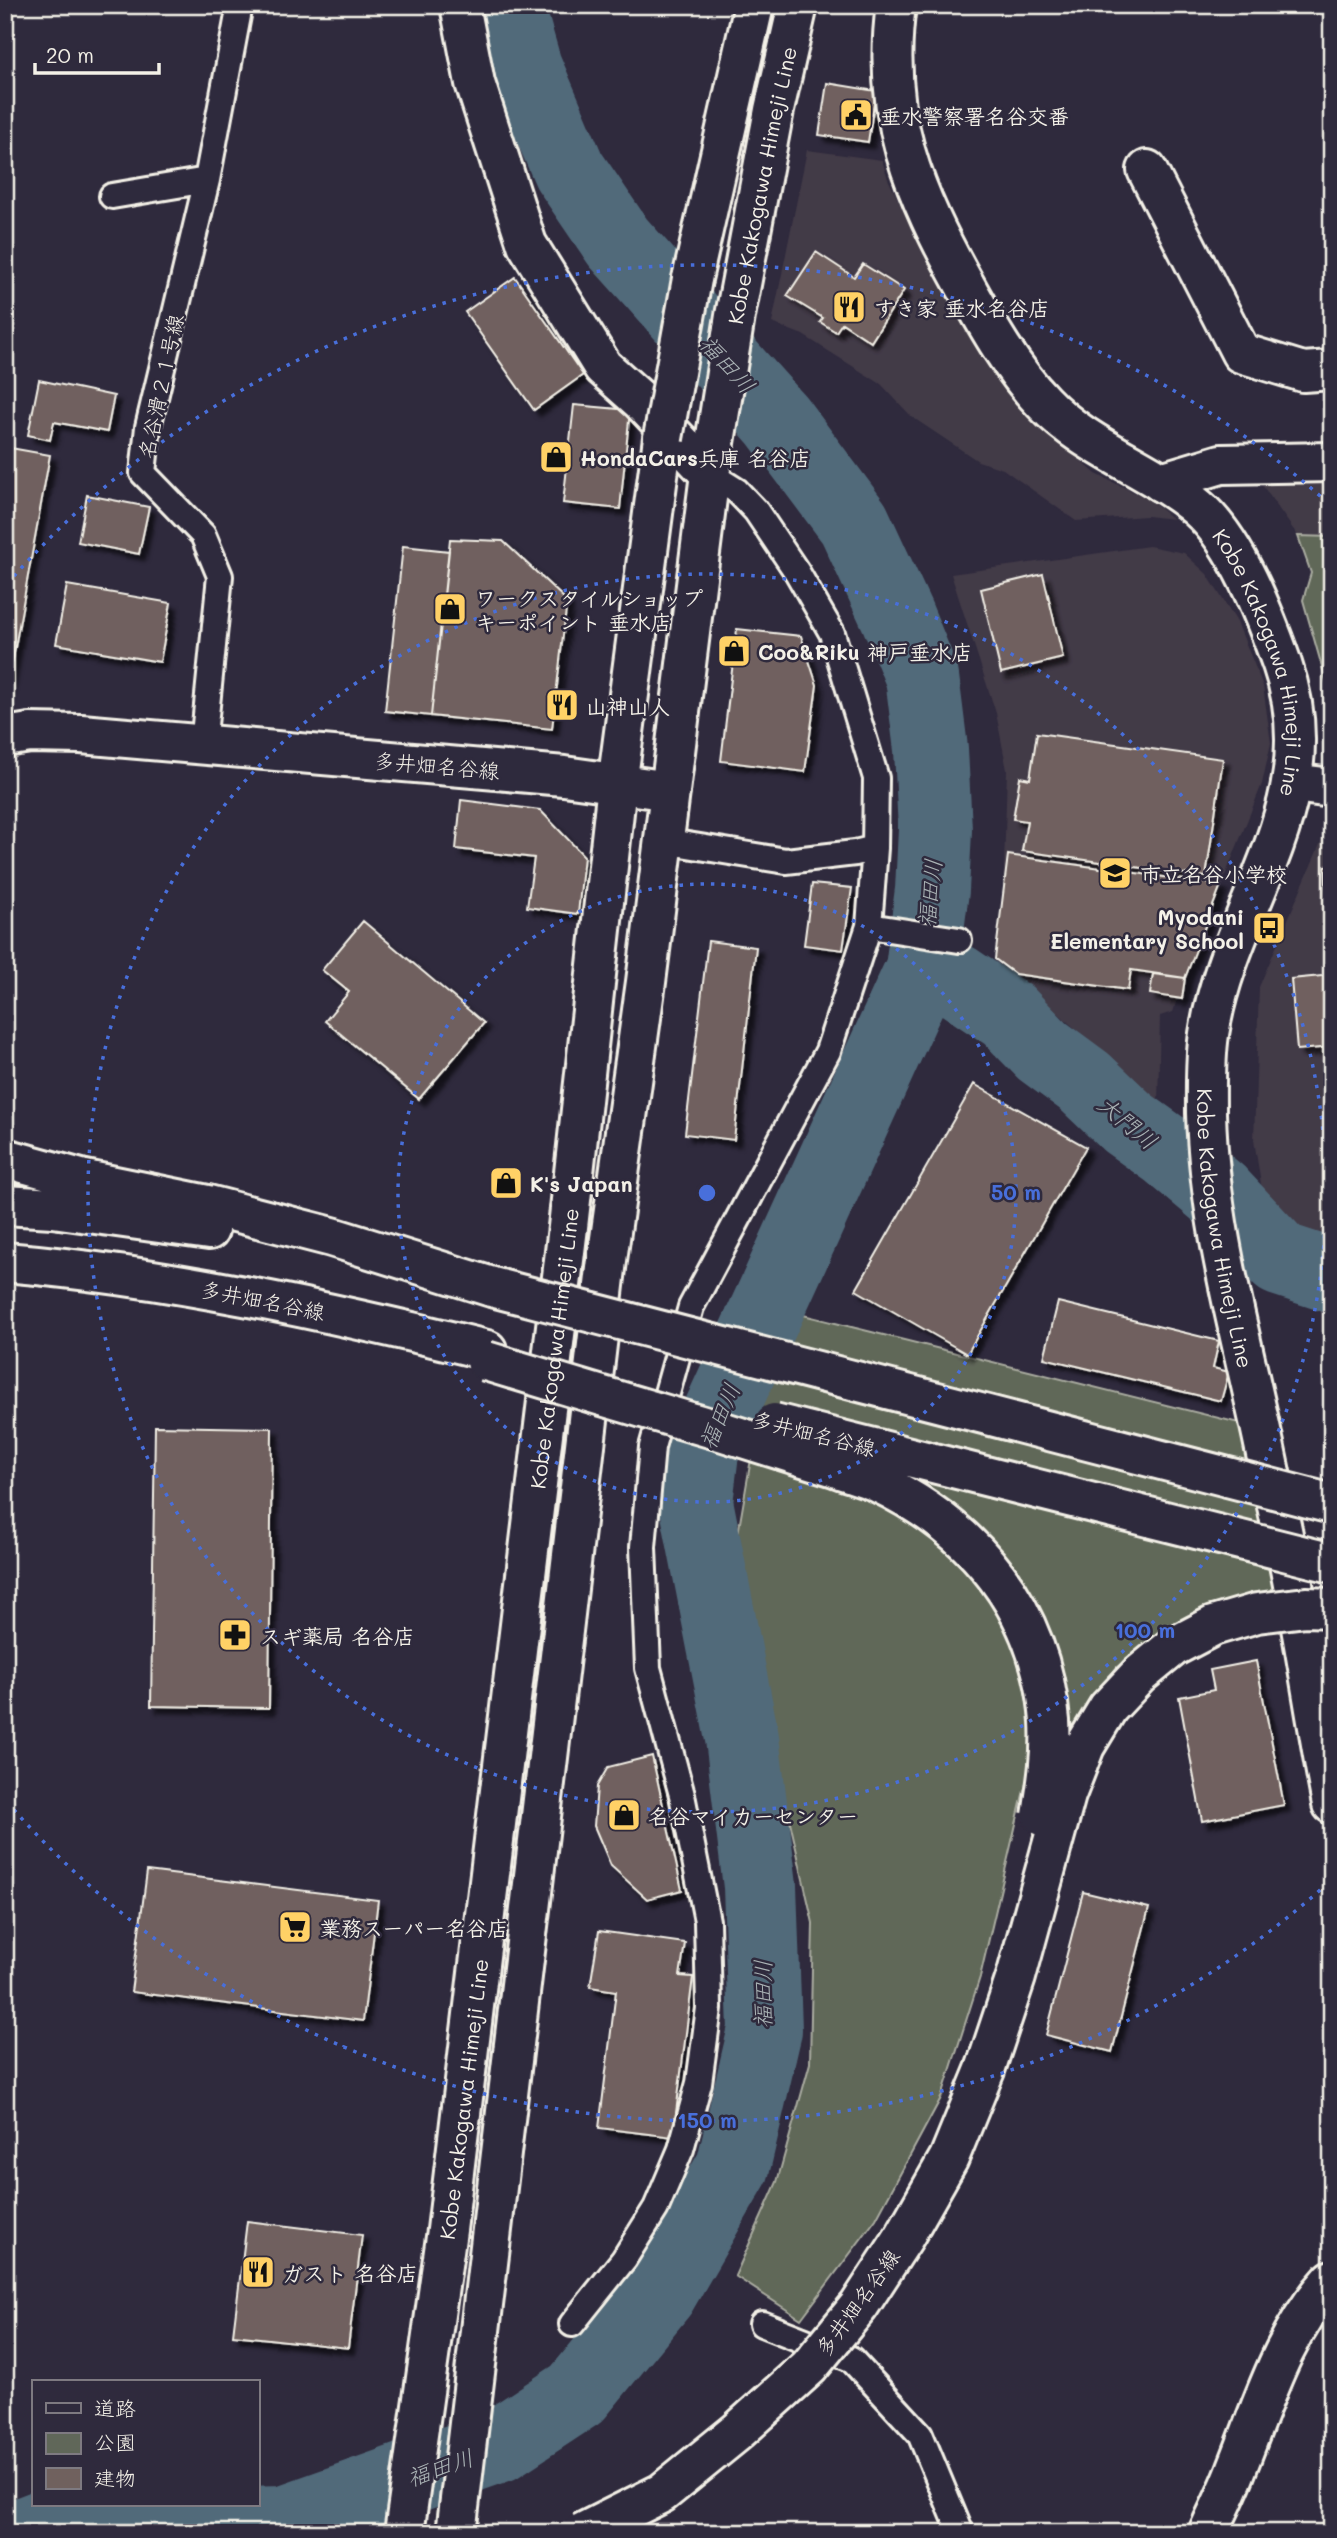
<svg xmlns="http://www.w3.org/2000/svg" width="1337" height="2538" font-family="Mali,'Klee One',sans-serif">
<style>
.built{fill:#423a47}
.green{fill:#606759;stroke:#aaaca0;stroke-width:2}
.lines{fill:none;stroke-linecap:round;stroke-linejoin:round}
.river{stroke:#516a7a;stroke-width:74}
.building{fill:#70615e;stroke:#f4f1e8;stroke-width:2;filter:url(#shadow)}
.lane-casing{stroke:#f4f1e8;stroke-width:30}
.street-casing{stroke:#f4f1e8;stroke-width:44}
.secondary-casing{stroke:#f4f1e8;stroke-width:44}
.primary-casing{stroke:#f4f1e8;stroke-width:44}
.lane{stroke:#2f2a3d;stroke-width:24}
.street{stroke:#2f2a3d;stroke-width:38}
.secondary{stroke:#2f2a3d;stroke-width:38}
.primary{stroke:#2f2a3d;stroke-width:38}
.secondary-bridge-casing{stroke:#f4f1e8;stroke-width:44;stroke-linecap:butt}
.primary-bridge-casing{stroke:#f4f1e8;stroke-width:44;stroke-linecap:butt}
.secondary-bridge{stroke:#2f2a3d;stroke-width:38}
.primary-bridge{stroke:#2f2a3d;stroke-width:38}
.ring{fill:none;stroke:#486fdb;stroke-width:3.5;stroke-dasharray:3.5 7}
.labels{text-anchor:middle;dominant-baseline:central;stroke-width:5;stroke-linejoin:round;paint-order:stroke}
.poi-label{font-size:21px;font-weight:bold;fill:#f4f1e8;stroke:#2f2a3d;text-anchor:start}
.street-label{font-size:21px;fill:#f4f1e8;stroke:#2f2a3d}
.water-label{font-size:23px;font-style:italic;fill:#abb4b6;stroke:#2f2a3d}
.centre{fill:#486fdb;stroke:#2f2a3d;stroke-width:3.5}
.ring-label{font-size:21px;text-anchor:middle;font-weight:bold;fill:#486fdb;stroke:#2f2a3d;stroke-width:5;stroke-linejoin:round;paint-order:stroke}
</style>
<defs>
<filter id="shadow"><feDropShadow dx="6" dy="6" stdDeviation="2" flood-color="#0009"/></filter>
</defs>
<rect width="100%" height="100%" fill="#2f2a3d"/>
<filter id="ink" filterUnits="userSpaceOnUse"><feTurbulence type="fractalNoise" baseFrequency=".0143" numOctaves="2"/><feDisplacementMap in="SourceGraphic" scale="14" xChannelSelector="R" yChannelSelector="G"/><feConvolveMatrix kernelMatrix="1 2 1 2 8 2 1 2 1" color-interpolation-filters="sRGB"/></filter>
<g filter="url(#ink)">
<path class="built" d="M807,150L882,160L888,179L923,251L982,356L1036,421L1096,474L1148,499L1173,519L1147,516L1076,521L1003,469L978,461L912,417L881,384L803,335L772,323Z
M1255,475L1332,482V702L1303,600L1311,573L1298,536Z
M1149,546L1184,553L1207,574L1237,622L1263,686L1271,743L1262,784L1184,978L1173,1012L1160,1016L1158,1103L1001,962L1007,770L996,713L951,574Z
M1332,816V1261L1269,1234L1254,1140L1259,987Z"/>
<path class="green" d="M1298,536L1332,537V702L1303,600L1311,573Z
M787,1311L1239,1423L1278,1600L1184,1619L1117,1667L1024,1790L980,1977L942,2096L876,2219L801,2319L735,2276L777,2182L810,2063L813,1923L739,1597L738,1534L763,1390Z"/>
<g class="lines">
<path class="river" d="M922,969L956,980L1008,1015L1043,1051L1085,1082L1128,1123L1170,1153L1219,1194L1280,1259L1332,1276
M26,2533L75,2514L183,2525L284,2522L498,2446L577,2394L660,2293L733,2167L765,2030L760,1886L742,1738L696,1502L702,1452L922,969L932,890L935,830L931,749L922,677L897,616L854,523L777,420L618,242L569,170L525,67L507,5"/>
</g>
<path class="building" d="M827,83L876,91L868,142L819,135Z
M816,252L854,277L863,264L904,290L871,342L842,323L836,332L820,322L823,318L787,296Z
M515,277L583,375L534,410L465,312Z
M39,380L114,396L107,432L54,422L50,440L28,435Z
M574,405L630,410L620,509L563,503Z
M5,447L50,455L6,697H5Z
M87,495L149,507L139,554L78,542Z
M450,539L503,541L567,601L552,729L431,716Z
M403,546L449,551L431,716L385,711Z
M1043,574L1063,658L1001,673L981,589Z
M67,585L171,603L160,662L56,644Z
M737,629L801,636L817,685L805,772L721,761Z
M1037,733L1223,759L1206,877L1022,851L1027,821L1013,819L1020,777L1030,779Z
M461,800L540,810L584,856L578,914L527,907L534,858L456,849Z
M1008,855L1221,885L1185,978L1131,970L1128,990L1015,974L995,959Z
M1332,865V927L1328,928L1325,866Z
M812,884L852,888L843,950L804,945Z
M363,921L484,1023L419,1099L325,1021L349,992L322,970Z
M708,941L756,947L734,1140L685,1134Z
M1153,974L1185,978L1182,999L1150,994Z
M1332,975V1047L1297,1050L1291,979Z
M974,1084L1086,1147L967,1354L856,1290Z
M1058,1302L1219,1341L1213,1368L1229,1372L1221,1401L1044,1358Z
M155,1426L272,1428L269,1708L151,1706Z
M1256,1661L1284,1805L1202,1821L1179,1697L1214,1690L1210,1670Z
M652,1756L682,1890L647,1899L611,1866L594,1826L597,1786L608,1767Z
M147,1871L378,1900L363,2021L131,1992Z
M1083,1892L1149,1908L1112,2052L1046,2035Z
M599,1931L685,1943L680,1976L693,1977L673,2137L599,2128L616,1991L590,1987Z
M247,2221L362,2235L348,2348L233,2335Z"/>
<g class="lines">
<defs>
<path id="lane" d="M112,196L207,180
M203,745L220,576L203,535L143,473L148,427L207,180L240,5
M663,841L786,861L855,853L875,848
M869,926L959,940
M572,2324L624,2259L656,2208L681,2149L699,2083L709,2008L707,1921L682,1795L648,1668L643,1547L652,1447L691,1307L828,1051L869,926L875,848L876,778L832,633L797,572L756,511L737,491L710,474
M762,2324L851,2359L920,2434L961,2533"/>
<path id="street" d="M460,5L475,83L527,244L603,367L640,400L710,474
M1147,170L1241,353L1303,372L1332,370
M1161,482L1221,464L1332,462
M1293,783L1332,788"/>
<path id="secondary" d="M5,737L30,733L81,734L564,776L670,791
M5,1158L81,1179L208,1205L332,1237L492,1287
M5,1205L53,1208L209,1230
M5,1262C168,1276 328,1311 487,1350"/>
<g id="primary">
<path id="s1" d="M896,5C881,116 913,192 966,287C987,325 1013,371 1043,402C1087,449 1150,467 1198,508C1237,542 1265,616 1282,664C1331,803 1229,904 1209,1034C1205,1060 1206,1087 1206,1113C1209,1226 1241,1334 1264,1444C1274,1493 1285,1541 1294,1590C1308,1661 1318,1733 1332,1804"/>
<path d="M692,279L754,5"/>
<path id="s2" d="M404,2533L447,2230L568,1227L617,785L663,438"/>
<path id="s3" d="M456,2533L607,1260L646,982L710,474L735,316L774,110L798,5"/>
<path d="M1208,2533C1218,2511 1229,2490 1237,2468C1263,2403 1283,2333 1332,2280"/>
</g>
</defs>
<use href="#lane" class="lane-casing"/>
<use href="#street" class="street-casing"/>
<use href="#secondary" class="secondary-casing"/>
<use href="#primary" class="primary-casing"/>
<use href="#lane" class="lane"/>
<use href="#street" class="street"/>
<use href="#secondary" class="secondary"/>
<use href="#primary" class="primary"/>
<defs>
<path id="secondary-bridge" d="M492,1287L1332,1504
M486,1361C565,1385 645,1409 724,1432C761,1444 798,1455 835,1467C848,1472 862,1476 875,1481C975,1528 1041,1609 1050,1721C1052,1753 1047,1784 1042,1816
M774,1423L1332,1563
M582,2533L662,2493L737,2432L809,2367L859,2306L904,2237L949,2158L985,2070L1016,1977L1066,1795L1085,1746L1108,1708L1139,1675L1173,1647L1213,1626L1257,1613L1306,1607L1332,1608"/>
<path id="primary-bridge" d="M663,438L692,279"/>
</defs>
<use href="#secondary-bridge" class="secondary-bridge-casing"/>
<use href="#primary-bridge" class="primary-bridge-casing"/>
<use href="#secondary-bridge" class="secondary-bridge"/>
<use href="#primary-bridge" class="primary-bridge"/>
</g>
</g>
<g class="ring">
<circle cx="707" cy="1193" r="309"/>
<circle cx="707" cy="1193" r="619"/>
<path d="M1328 1883A928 928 0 0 1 7 1802M7 584A928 928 0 0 1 1328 503"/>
</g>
<defs>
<symbol id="civic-square" viewBox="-11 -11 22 22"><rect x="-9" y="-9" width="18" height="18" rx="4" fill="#ffd166" stroke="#2f2a3d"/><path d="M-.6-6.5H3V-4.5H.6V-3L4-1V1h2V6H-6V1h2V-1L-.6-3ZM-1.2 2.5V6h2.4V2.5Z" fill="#111"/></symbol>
<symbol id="restaurant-square" viewBox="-11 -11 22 22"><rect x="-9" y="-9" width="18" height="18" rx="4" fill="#ffd166" stroke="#2f2a3d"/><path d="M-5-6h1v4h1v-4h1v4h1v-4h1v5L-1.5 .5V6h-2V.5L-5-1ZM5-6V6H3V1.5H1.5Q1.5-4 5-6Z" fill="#111"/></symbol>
<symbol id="shop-square" viewBox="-11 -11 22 22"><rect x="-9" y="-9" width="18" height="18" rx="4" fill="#ffd166" stroke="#2f2a3d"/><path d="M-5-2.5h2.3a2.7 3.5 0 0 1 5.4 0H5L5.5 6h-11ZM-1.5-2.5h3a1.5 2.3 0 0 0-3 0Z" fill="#111"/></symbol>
<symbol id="school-square" viewBox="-11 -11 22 22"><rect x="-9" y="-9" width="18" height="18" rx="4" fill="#ffd166" stroke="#2f2a3d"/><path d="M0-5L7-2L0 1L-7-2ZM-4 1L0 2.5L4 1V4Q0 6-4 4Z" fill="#111"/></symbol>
<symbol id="bus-square" viewBox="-11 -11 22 22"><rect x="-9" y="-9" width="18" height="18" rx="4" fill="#ffd166" stroke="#2f2a3d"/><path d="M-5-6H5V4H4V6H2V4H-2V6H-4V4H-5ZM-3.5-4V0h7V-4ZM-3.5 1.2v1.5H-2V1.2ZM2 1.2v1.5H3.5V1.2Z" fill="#111"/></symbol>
<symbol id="pharmacy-square" viewBox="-11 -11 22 22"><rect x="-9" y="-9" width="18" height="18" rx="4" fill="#ffd166" stroke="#2f2a3d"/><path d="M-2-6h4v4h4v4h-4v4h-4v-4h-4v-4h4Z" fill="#111"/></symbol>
<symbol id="supermarket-square" viewBox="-11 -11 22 22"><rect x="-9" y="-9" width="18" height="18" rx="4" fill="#ffd166" stroke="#2f2a3d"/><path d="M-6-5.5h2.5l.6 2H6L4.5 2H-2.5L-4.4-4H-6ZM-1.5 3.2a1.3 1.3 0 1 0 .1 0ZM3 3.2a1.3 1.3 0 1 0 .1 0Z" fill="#111"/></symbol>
</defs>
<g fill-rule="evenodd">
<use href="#civic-square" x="837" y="96" width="38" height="38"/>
<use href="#restaurant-square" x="830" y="288" width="38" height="38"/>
<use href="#shop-square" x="537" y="438" width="38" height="38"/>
<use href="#shop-square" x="431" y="590" width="38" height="38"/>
<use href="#shop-square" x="715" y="632" width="38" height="38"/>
<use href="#restaurant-square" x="543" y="686" width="38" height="38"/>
<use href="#school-square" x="1096" y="854" width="38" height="38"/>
<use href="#bus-square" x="1250" y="909" width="38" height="38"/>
<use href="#shop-square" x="487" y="1164" width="38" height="38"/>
<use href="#pharmacy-square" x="216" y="1616" width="38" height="38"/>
<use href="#shop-square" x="605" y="1796" width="38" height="38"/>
<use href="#supermarket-square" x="276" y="1908" width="38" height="38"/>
<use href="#restaurant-square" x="239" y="2253" width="38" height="38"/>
</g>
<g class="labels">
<g class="poi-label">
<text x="880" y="115">垂水警察署名谷交番</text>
<text x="874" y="307">すき家 垂水名谷店</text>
<text x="580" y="457">HondaCars兵庫 名谷店</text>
<text x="475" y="597">ワークスタイルショップ<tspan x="475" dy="24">キーポイント 垂水店</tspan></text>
<text x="758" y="651">Coo&amp;Riku 神戸垂水店</text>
<text x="586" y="705">山神山人</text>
<text x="1140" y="873">市立名谷小学校</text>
<text x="1244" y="916" text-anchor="end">Myodani<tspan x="1244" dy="24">Elementary School</tspan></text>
<text x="530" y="1183">K's Japan</text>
<text x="260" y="1635">スギ薬局 名谷店</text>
<text x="648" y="1815">名谷マイカーセンター</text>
<text x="320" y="1927">業務スーパー名谷店</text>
<text x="282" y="2272">ガスト 名谷店</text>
</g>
<g class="street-label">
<text stroke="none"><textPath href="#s3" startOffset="2368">Kobe Kakogawa Himeji Line</textPath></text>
<text transform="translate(160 386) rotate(-78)">名谷滑２１号線</text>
<text stroke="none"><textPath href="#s1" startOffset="796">Kobe Kakogawa Himeji Line</textPath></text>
<text transform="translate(437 765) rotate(5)">多井畑名谷線</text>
<text stroke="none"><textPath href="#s1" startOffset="1384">Kobe Kakogawa Himeji Line</textPath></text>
<text transform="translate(263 1300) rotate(11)">多井畑名谷線</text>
<text stroke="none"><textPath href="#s2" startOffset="1194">Kobe Kakogawa Himeji Line</textPath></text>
<text transform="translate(814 1433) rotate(14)">多井畑名谷線</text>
<text stroke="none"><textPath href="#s2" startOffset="438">Kobe Kakogawa Himeji Line</textPath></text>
<text transform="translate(857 2302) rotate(-54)">多井畑名谷線</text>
</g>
<g class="water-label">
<text transform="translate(728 364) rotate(48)">福田川</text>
<text transform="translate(929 893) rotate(-84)">福田川</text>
<text transform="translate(1128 1122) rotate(40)">大門川</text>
<text transform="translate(719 1416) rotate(-67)">福田川</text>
<text transform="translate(762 1994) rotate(-90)">福田川</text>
<text transform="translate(440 2467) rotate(-19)">福田川</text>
</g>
</g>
<circle cx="707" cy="1193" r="10" class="centre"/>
<g class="ring-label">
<text x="1016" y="1200">50 m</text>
<text x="1145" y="1638">100 m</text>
<text x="707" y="2128">150 m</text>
</g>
<rect width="1337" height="2538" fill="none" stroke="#2f2a3d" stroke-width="28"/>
<rect x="14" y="14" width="1309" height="2510" fill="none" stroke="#f4f1e8" stroke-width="2.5" filter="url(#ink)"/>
<rect x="32" y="2380" width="228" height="126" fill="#2f2a3d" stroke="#7e7a81" stroke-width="2"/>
<rect x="46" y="2403" width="35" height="10" fill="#2f2a3d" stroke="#7e7a81" stroke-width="2"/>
<text x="94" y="2416" font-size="21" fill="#f4f1e8">道路</text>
<rect x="46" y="2433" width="35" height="21" fill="#606759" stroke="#7e7a81" stroke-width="2"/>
<text x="94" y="2450" font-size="21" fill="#f4f1e8">公園</text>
<rect x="46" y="2468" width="35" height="21" fill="#70615e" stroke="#7e7a81" stroke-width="2"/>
<text x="94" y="2486" font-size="21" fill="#f4f1e8">建物</text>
<path d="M35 63v10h124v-10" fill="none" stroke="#f4f1e8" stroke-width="3.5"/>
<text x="46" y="63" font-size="21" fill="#f4f1e8" stroke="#2f2a3d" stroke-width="5" paint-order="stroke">20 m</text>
</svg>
